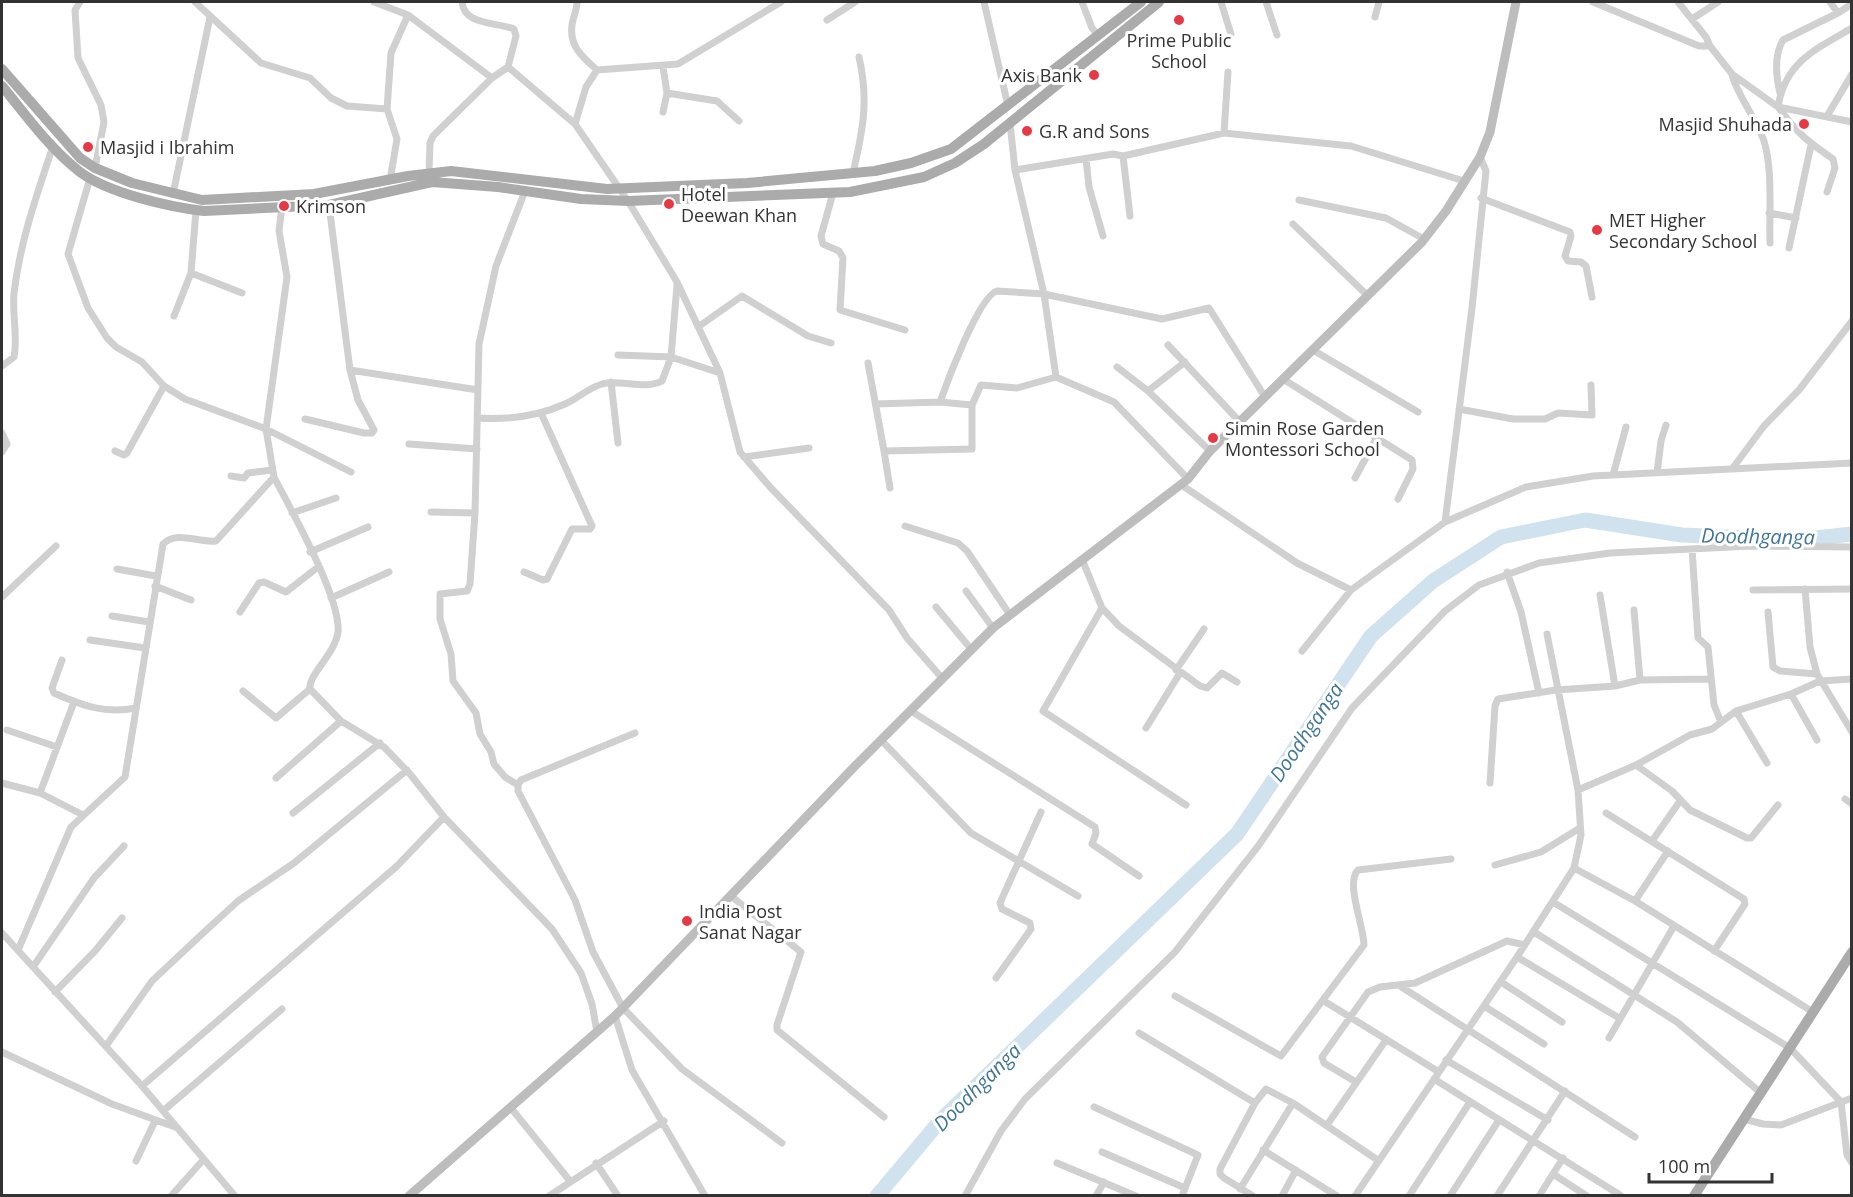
<svg xmlns="http://www.w3.org/2000/svg" width="1853" height="1197" font-family="'Open Sans',sans-serif">
<style>
.lines{fill:none;stroke-linecap:round;stroke-linejoin:round}
.river{stroke:#cfe2ee;stroke-width:15}
.minor{stroke:#d0d0d0;stroke-width:7}
.secondary{stroke:#bdbdbd;stroke-width:9}
.primary{stroke:#ababab;stroke-width:10}
.poi-dot{fill:#e63946;stroke:#fff;stroke-width:2}
.labels{text-anchor:middle;dominant-baseline:central;stroke-width:6;stroke-linejoin:round;paint-order:stroke}
.poi-label{font-size:18px;fill:#333;stroke:#fff;text-anchor:start}
.water-label{font-size:20px;font-style:italic;fill:#3f7597;stroke:#fff}
</style>
<rect width="100%" height="100%" fill="#fff"/>
<g class="lines">
<path class="river" d="M877,1196L940,1121L1237,834L1371,636L1433,581L1501,537L1585,520L1682,535L1798,540L1852,534"/>
<path class="minor" d="M80,2L75,10L78,58L101,105L104,122L95,168
M195,2L261,63L310,78L331,98L347,106L387,109
M374,2L408,15L492,78
M462,2C464,25 495,22 514,29L516,36L508,67
M577,2C577,10 573,17 572,25C569,47 583,57 597,70
M984,2L1008,106
M1082,2L1092,28L1098,35
M1221,2L1231,34
M1266,2L1277,35
M1593,2L1699,46H1710L1732,74L1778,107L1852,122
M1678,2L1706,37L1710,46
M1830,2L1838,13
M1375,17L1379,2
M1692,19L1718,2
M827,20L855,2
M663,67L667,93L663,112
M1732,75C1739,99 1756,117 1764,141C1773,170 1769,213 1770,243
M667,93L717,101L739,121
M1780,93C1776,76 1774,55 1783,40L1838,13L1852,4
M1827,116L1852,74
M1010,123L1015,170L1044,294L1056,377
M575,124L586,87L597,70L678,64L781,2
M1224,133L1228,72
M1123,156L1130,216
M1086,159L1089,187L1103,236
M1015,170L1113,154L1123,156L1224,133L1351,146L1464,181
M429,173L430,143L433,136L492,78L508,67L575,124L628,201L677,282L720,373L740,452L770,487L889,610L907,638L942,678
M853,173C863,130 869,100 859,57
M90,178L68,254L88,308L107,338L116,347L142,362L164,386L185,399L266,429L351,472
M390,180L397,139L387,109L391,53L408,15
M1827,192L1835,168L1833,159C1806,140 1799,135 1778,107C1785,62 1816,49 1852,28
M833,193L821,236L823,244L839,251L843,258L840,310L905,330
M173,194L210,17
M1481,198L1570,232L1571,236L1565,256L1568,261L1581,262L1586,266L1592,297
M1299,200L1386,218L1424,239
M282,206L279,231L287,277L266,429L274,477C291,510 341,598 338,632C335,654 308,675 310,689L341,721L384,747L410,774L444,817L552,929L581,973L592,1004L597,1032
M1769,213L1796,218
M1293,224L1368,296
M1789,248L1811,145
M191,273L242,293
M174,316L191,273L196,210
M698,327L742,296L808,336L831,343
M1168,345L1240,422
M1313,350L1418,412
M618,355L671,357L720,373
M868,363L884,451
M2,366L14,357C18,337 12,314 14,293C20,242 37,194 53,146
M1117,367L1148,391L1210,451
M350,370L478,390
M1283,379L1412,460L1413,469L1398,499
M611,382L618,443
M1148,391L1185,362
M940,402C947,382 979,296 997,291L1044,294L1162,319L1209,308L1265,397
M876,404L940,402L972,405
M1459,409L1513,419H1545L1558,413L1592,415L1591,385
M477,418C508,420 536,417 565,404C577,399 588,388 602,384C621,379 645,390 662,381L671,357L677,285
M305,419L364,433H372L374,430L358,400L350,370L329,205
M2,433L7,444L2,452
M409,444L477,449
M115,451L124,455L127,453L164,386
M744,457L809,448
M1732,469L1764,426L1799,390L1852,321
M1657,473L1661,441L1666,425
M1613,475L1626,427
M231,476L244,478L248,473L272,470
M1355,478L1376,439
M1180,484L1297,563L1351,590L1445,522L1472,308L1486,171L1480,157
M890,488L884,451L972,449V405L981,385L1017,388L1056,377L1114,402L1188,479
M431,512L475,513
M292,513L336,498
M1445,522L1526,487L1593,476L1852,463
M905,526L958,543L967,551L1010,615
M1692,549L1698,638L1708,647L1714,705L1721,722
M310,552L368,527
M1082,559L1102,608L1119,626L1200,686L1207,688L1222,673L1237,682
M117,569L156,576
M524,572L543,580L547,579L572,529H590L592,526L541,413
M1507,572L1521,612L1539,693
M155,586L191,600
M1805,589L1810,647L1817,674L1852,732
M1753,590L1852,589
M966,591L993,628
M1600,595L1615,686
M2,597L56,546
M331,598L389,572
M936,607L971,649
M1102,608L1043,711L1186,805
M1634,610L1640,680
M240,612L259,583L264,582L286,592L318,567
M1768,612L1773,667L1780,671L1817,674
M112,616L149,622
M90,640L145,648
M1302,651L1351,590
M62,660L52,688L54,693C83,706 105,714 136,708
M1176,670L1204,629
M243,691L276,718L310,689
M1791,694L1817,740
M74,702L40,793L83,815
M911,711L1095,827L1096,833L1092,844L1139,876
M1736,711L1767,763
M1146,728L1180,673
M7,730L57,747
M635,733L521,780L518,785V791L575,900L593,952L623,1008L682,1069L782,1143
M881,740L971,833L1078,896
M1636,765L1672,791L1690,810L1747,838H1751L1778,805
M276,778L341,721
M2,783L40,793
M1490,783L1495,706L1498,699L1556,690L1615,686L1640,680L1710,679
M518,785L505,777L494,764L491,752L480,734L476,713L453,681L451,654L440,619V594L467,591L470,584L475,513L479,344L496,266L525,191
M1578,790L1636,765L1690,735L1712,729L1736,711L1791,694L1820,681L1852,679
M1845,799L1852,804
M293,813L380,743
M1606,813L1744,899L1745,904L1714,951
M1652,841L1680,801
M1495,865L1541,852L1580,828
M1574,868L1635,901L1813,1012
M731,896L801,952L777,1025V1030L884,1117
M1635,901L1668,851
M1553,902L1790,1048L1841,1102L1847,1155L1852,1163
M1534,932L1677,1022L1761,1093
M2,933L142,1086L235,1196
M18,950L71,827L125,777L163,544C177,530 198,543 216,541L274,477
M1517,957L1619,1018
M33,967L94,878L124,846
M996,978L1031,929L1030,923L1002,909L1000,903L1041,812
M1501,982L1562,1022
M1400,986L1635,1137
M55,992L95,951L122,918
M1175,996L1281,1056L1364,945C1364,926 1345,883 1358,870L1451,859
M1324,1001L1439,1072
M1484,1006L1544,1044
M615,1016L632,1070L705,1196
M1139,1033L1255,1103
M1609,1038L1674,926
M106,1046L152,981L201,935L238,901L294,863L407,770
M2,1052L112,1104L175,1127
M1446,1060L1548,1120
M1434,1079L1620,1195
M1356,1082L1324,1063L1322,1057L1368,992L1380,987L1415,983L1507,941L1525,945
M142,1086L397,866L444,817
M1094,1107L1198,1155L1182,1196
M511,1108L570,1181
M163,1111L282,1009
M1744,1119L1763,1124L1781,1125L1852,1098
M1327,1125L1386,1040
M1263,1150L1337,1196
M1102,1152L1185,1188
M136,1161L155,1121
M596,1163L618,1196
M1057,1163L1136,1196
M1553,1174L1587,1196
M1240,1189L1293,1103
M171,1196L204,1159
M549,1196L664,1121
M965,1196L1001,1131L1025,1099L1175,952L1259,845L1352,708L1445,611L1479,585L1539,563L1610,553L1751,546L1852,547
M1096,1196L1104,1182
M1253,1196L1224,1178L1220,1174V1169L1255,1103L1266,1089L1293,1103L1379,1161
M1282,1196L1296,1170
M1355,1196L1517,957L1574,868L1581,835L1578,790L1547,634
M1409,1196L1470,1102
M1450,1196L1499,1120
M1497,1196L1565,1091
M1539,1196L1563,1158"/>
<path class="secondary" d="M409,1196L615,1016L856,765L993,628L1188,479L1210,451L1422,242L1446,211L1480,157L1490,132L1516,2"/>
<path class="primary" d="M2,69L80,158L95,168L132,183L202,200L314,194L408,176L451,171L607,189L747,183L875,171L911,163L951,149L1141,2
M2,86C26,115 50,149 80,172C108,193 169,207 204,211L329,205L432,182L498,187L581,199L628,201L850,192L924,177L955,163L984,144L1159,2
M1694,1196L1852,952"/>
</g>
<g class="poi-dot">
<circle cx="1179" cy="20" r="6"/>
<circle cx="1094" cy="75" r="6"/>
<circle cx="1804" cy="124" r="6"/>
<circle cx="1027" cy="131" r="6"/>
<circle cx="88" cy="147" r="6"/>
<circle cx="669" cy="204" r="6"/>
<circle cx="284" cy="206" r="6"/>
<circle cx="1597" cy="230" r="6"/>
<circle cx="1213" cy="438" r="6"/>
<circle cx="687" cy="921" r="6"/>
</g>
<g class="labels">
<g class="poi-label">
<text x="1179" y="40" text-anchor="middle">Prime Public<tspan x="1179" dy="21">School</tspan></text>
<text x="1082" y="75" text-anchor="end">Axis Bank</text>
<text x="1792" y="124" text-anchor="end">Masjid Shuhada</text>
<text x="1039" y="131">G.R and Sons</text>
<text x="100" y="147">Masjid i Ibrahim</text>
<text x="681" y="194">Hotel<tspan x="681" dy="21">Deewan Khan</tspan></text>
<text x="296" y="206">Krimson</text>
<text x="1609" y="220">MET Higher<tspan x="1609" dy="21">Secondary School</tspan></text>
<text x="1225" y="428">Simin Rose Garden<tspan x="1225" dy="21">Montessori School</tspan></text>
<text x="699" y="911">India Post<tspan x="699" dy="21">Sanat Nagar</tspan></text>
</g>
<g class="water-label">
<text transform="translate(1758 536) rotate(1)">Doodhganga</text>
<text transform="translate(1306 732) rotate(-56)">Doodhganga</text>
<text transform="translate(977 1087) rotate(-45)">Doodhganga</text>
</g>
</g>
<rect width="1853" height="1197" fill="none" stroke="#333333" stroke-width="6"/>
<path d="M1649 1173v9h123v-9" fill="none" stroke="#333333" stroke-width="3"/>
<text x="1658" y="1173" font-size="18" fill="#333333" stroke="#ffffff" stroke-width="4.5" paint-order="stroke">100 m</text>
</svg>
